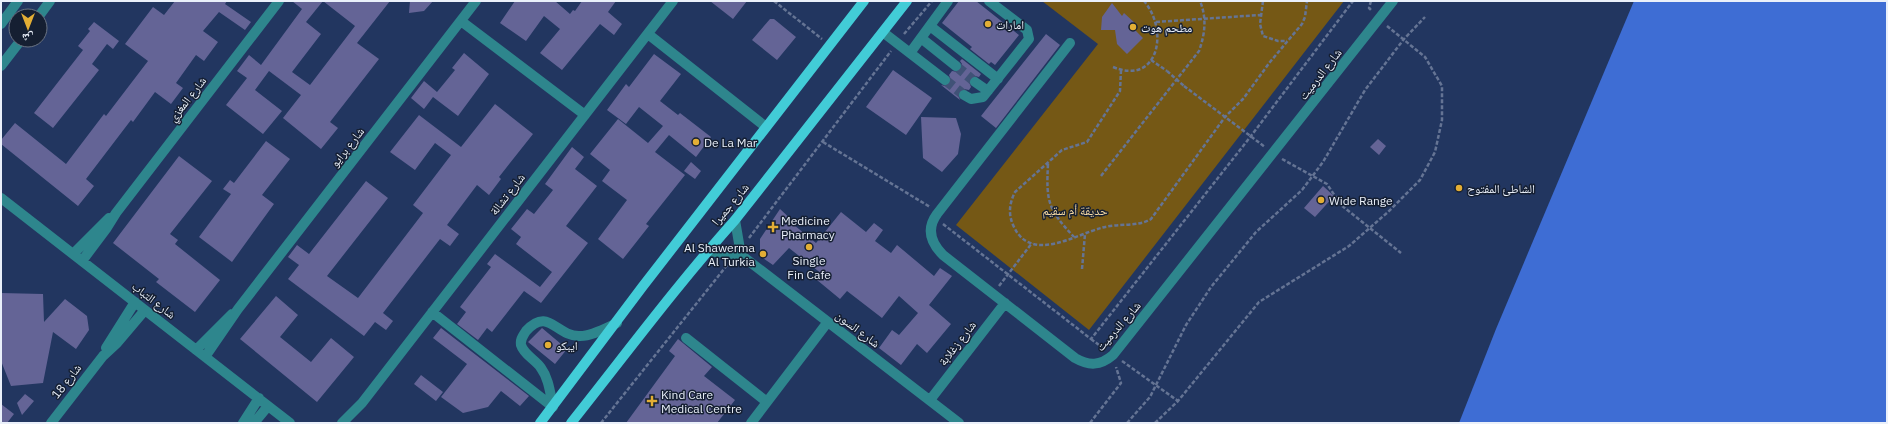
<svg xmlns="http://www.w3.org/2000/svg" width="1888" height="424" font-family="'IBM Plex Sans','Noto Naskh Arabic',sans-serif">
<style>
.green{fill:#755815}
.water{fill:#3e6dd4}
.building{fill:#646496;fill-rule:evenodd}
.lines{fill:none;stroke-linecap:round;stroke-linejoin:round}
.minor-tunnel{stroke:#405277;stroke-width:10;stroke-dasharray:10 5;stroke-linecap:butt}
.path{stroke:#657494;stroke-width:2.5;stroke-dasharray:4 2;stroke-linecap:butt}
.minor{stroke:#2e868d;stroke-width:10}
.major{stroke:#42ccd7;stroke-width:10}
.path-bridge{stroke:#657494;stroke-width:2.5;stroke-dasharray:4 2;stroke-linecap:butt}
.poi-dot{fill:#e3ae35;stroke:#151f32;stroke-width:1.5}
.labels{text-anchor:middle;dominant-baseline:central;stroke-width:3;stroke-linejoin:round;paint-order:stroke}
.poi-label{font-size:12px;fill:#eaf0fa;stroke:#151f32;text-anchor:start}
.street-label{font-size:12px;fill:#eaf0fa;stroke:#151f32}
.park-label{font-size:12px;fill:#f9dca4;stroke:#151f32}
</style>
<rect width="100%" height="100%" fill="#223660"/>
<path class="green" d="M1042,1H1344L1089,330L956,225L1098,44Z"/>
<path class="water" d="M1634,1H1887V423H1459L1496,329Z"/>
<path class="building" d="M175,1H227L225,4L251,22L245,30L219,12L203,31L218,42L204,61L196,55L176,83L183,88L171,104L155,92L133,122L131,120L86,179L94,186L78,206L1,144V140L15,123L66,164L104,114L106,116L148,61L125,44L153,7L164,15Z
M292,1H390L357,43L379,59L330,122L338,128L321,149L283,118L301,95L269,71L255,90L282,111L263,134L226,105L247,78L237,71L249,55L261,65L302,9ZM323,1L355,26L310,85L292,72L321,34L306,22Z
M410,1H433L424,11L409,13Z
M515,1H555L570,14L573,10L575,11L582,1H616L608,12L622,24L614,35L600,24L562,70L540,53L560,29L544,16L526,41L500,23Z
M710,1H747L733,19Z
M959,1H976L1019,35L995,65L991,62L989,64L970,49L972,47L942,23Z
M1112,3L1122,16L1124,13L1136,24V31L1143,38L1127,54L1117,44L1115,30H1101L1102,17Z
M770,19H774L796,37L777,60L752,40Z
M94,22L119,41L113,49L107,44L92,64L99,70L53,128L34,113L83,50L78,46L90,31L88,29Z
M1046,34L1060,45L996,128L981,116Z
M464,53L489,74L458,116L433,97L424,109L411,98L424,81L437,92L455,70L452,68Z
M654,54L681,74L660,101L678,115L680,113L711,137L696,157L669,135L655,152L685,175L646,224L649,226L623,259L598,239L627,200L602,181L610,170L590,154L618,119L648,143L663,126L639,107L626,124L607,110L626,84L629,87Z
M962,59L981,74L979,77L975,76L970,78L969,82L971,87L969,90L964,89L959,91L958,95L960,100L941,85L945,86L950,84L951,80L949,75L952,71L958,72L961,70L962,64L960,61Z
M893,70L932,98L906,135L866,107Z
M495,104L533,134L499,177L501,179L489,195L477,185L447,225L459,234L450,246L440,239L383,313L393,321L386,330L375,322L364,336L288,279L299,265L288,257L297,245L309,254L366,181L388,198L327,276L358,298L423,213L413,205L451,155L435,143L415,170L390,152L419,115L461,147Z
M921,117L956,118L961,134L958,154L942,172L923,158Z
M1378,139L1386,146L1379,155L1370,147Z
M266,141L290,159L262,195L274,204L232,262L199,237L231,194L223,189L230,180L234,183Z
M572,147L584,157L575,169L597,186L566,226L588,243L541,303L524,291L492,332L487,328L478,340L457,324L466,312L460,307L491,267L487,264L495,254L540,287L552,272L516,244L521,237L511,229L527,209L534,214L553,190L545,184Z
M179,156L212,181L170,234L178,240L175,244L220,280L195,312L156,282L159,279L113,243Z
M691,162L701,171L695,179L684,171Z
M1323,186L1334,196L1315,217L1304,208Z
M780,209L795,223L794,225L816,243L841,212L866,232L874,223L883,230L875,241L891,253L897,245L934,276L940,268L952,276L929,305L951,324L927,353L917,344L901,365L879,348L892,330L899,335L918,313L899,296L882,318L847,291L840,299L817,280L822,274L789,248L773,265L760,256V239Z
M1,293L43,294L44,322L65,299L87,316L89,330L76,349L53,332L43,383L11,386L1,361Z
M276,296L298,315L280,337L311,362L331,338L354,357L317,402L240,339Z
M441,328L529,396L520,406L501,391L488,407L463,413L441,397L467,364L433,338Z
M542,328L567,349L555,364L528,342Z
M678,339L712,367L704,376L735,400L717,423H626L675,356L669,351Z
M421,375L443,392L436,401L414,384Z
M25,394L34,401L22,415L17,403Z
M1,404L14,414L7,423H1Z"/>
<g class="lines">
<path class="minor-tunnel" d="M956,66L975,82
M945,80L964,95"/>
<path class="path" d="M774,1L822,39
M1263,1L1260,24L1263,36L1278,41H1287
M1371,1L1369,8L1372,11
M1156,22L1260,15
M904,34L932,1
M1151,60L1167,71
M1113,67C1159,86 1169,30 1144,1
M1121,70L1120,91L1087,142L1062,150L1015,192C1009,204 1008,215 1014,227C1031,263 1075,235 1101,228C1117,223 1139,227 1151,219L1225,117L1243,99L1270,62L1302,24L1305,17L1307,1
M1184,86L1265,147
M823,142L930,207
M1282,159L1327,184L1341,205L1401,253
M1048,164C1046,202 1048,209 1074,237
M1101,176L1199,51C1205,34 1207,18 1200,1
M943,224L1091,339L1251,136L1353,1
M749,238L891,51
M1082,269L1085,234
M999,286L1032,243
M1091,339L1103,348
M1122,361L1178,401
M601,423L728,264
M1090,423L1121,383L1116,367
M1127,423L1150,397L1186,325L1211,287L1256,232L1302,190L1323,162L1365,90L1404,39L1425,17
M1155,423L1178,401L1259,302L1349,246L1388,212L1420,180L1435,152L1442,120V86L1425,57L1387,26"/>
<path class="minor" d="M39,16L50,1
M461,21L585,115
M1,24L18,1
M930,26L998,79
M884,33L945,80
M648,34L766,127
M921,38L956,66
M1070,43L937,214C926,229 931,243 943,255L1075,358C1089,366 1100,366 1113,355L1393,1
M910,53L948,1
M1,66L21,40
M975,82L988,91
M964,95L971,99L983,97L1029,39L1027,30L989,1
M1,198L290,423
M735,220L741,255
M707,251L741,255L959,423
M73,254L109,218
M82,261L106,229L116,213L279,1
M432,312L553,407
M686,338L767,402
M106,348L135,302
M196,350L232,314
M205,357L238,309L476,1
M930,400L1005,303
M553,406C550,393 549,379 541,368C536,360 524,355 521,345C520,339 523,336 526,331C549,306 556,337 580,336C592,336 606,328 617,323
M51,423L103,356L117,343L145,310
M243,423L259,398
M254,423L268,406
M342,423L362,403L673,1
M751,423L827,323"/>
<path class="major" d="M540,423L643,286L864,1
M571,423C625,355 677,285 735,220L907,1"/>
<path class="path-bridge" d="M1167,71L1184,86"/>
</g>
<g class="poi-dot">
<circle cx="988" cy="24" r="4"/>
<circle cx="1133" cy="27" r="4"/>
<circle cx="696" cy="142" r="4"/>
<circle cx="1459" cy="188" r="4"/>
<circle cx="1321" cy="200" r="4"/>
<path d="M771 221h4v4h4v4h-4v4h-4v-4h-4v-4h4z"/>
<circle cx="809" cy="247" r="4"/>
<circle cx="763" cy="254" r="4"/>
<circle cx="548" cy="345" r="4"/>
<path d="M650 395h4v4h4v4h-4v4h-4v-4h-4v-4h4z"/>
</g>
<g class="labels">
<g class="poi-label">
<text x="996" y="24">امارات</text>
<text x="1141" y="27">مطحم هوت</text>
<text x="704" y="142">De La Mar</text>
<text x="1467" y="188">الشاطئ المفتوح</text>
<text x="1329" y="200">Wide Range</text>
<text x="781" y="220">Medicine<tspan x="781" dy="14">Pharmacy</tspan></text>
<text x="755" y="247" text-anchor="end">Al Shawerma<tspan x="755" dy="14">Al Turkia</tspan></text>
<text x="809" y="260" text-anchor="middle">Single<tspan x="809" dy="14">Fin Cafe</tspan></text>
<text x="556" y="345">ايبكو</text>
<text x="661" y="394">Kind Care<tspan x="661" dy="14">Medical Centre</tspan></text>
</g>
<g class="street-label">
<text transform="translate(1320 74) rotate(-52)">شارع الدرميت</text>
<text transform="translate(187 99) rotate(-52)">شارع المغزي</text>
<text transform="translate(347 147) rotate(-52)">شارع برايو</text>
<text transform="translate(507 194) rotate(-52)">شارع تشالة</text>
<text transform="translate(730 204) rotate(-50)">شارع جميرا</text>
<text transform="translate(154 300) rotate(38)">شارع التباب</text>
<text transform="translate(1118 326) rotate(-49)">شارع الدرميت</text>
<text transform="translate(858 329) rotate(37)">شارع السون</text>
<text transform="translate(957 343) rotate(-52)">شارع زغلابة</text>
<text transform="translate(66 381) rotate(-52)">شارع 18</text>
</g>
<g class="park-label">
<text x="1075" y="210">حديقة أم سقيم</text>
</g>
</g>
<rect width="1888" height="424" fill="none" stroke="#eaf0fa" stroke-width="4"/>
<g transform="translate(28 28) rotate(180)"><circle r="19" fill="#151f32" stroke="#6a7382"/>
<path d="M0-3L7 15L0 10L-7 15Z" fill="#e3ae35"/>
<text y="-6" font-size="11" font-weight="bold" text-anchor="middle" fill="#eaf0fa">ش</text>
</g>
</svg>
